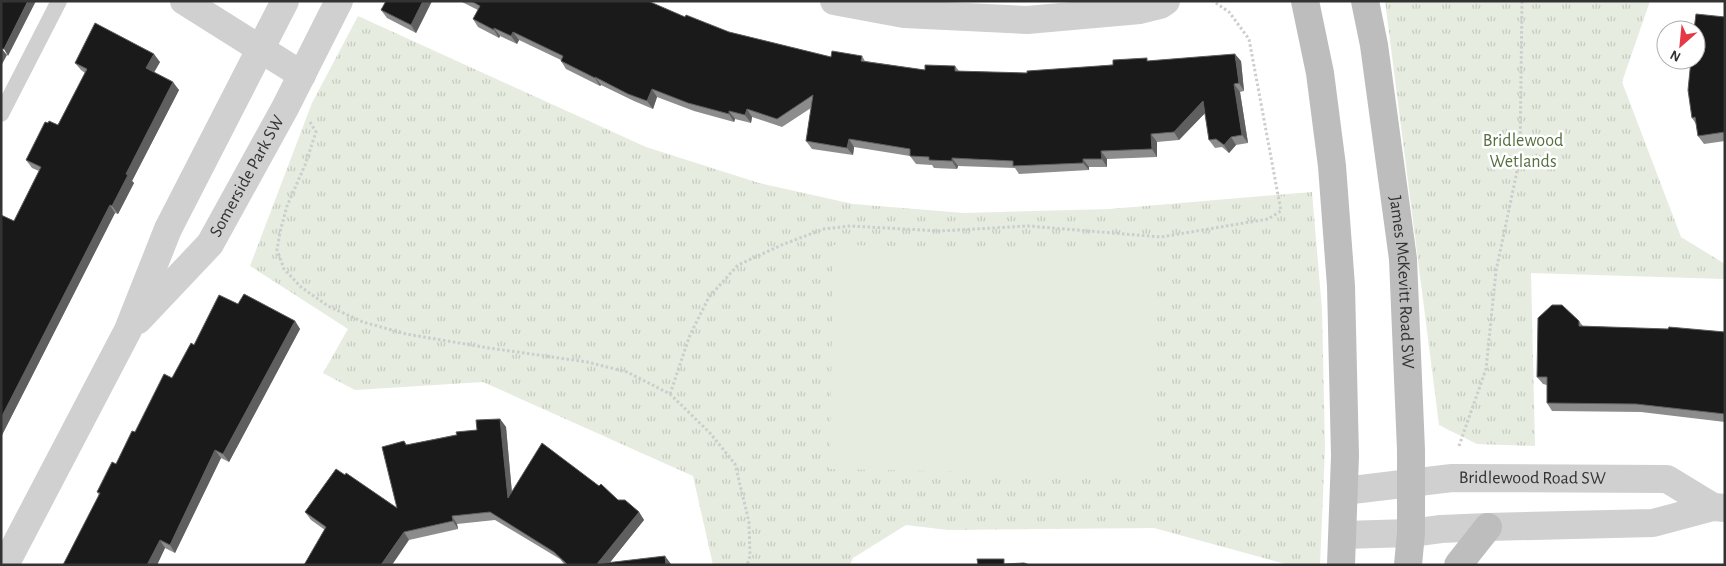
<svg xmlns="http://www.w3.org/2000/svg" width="1726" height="566" font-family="'Alegreya Sans',sans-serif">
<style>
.park{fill:url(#park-tufts)}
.garden{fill:#e6ecdf}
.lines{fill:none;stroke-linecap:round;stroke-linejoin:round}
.path{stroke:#cdcdcd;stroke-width:3;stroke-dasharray:2.5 2.5;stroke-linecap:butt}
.service{stroke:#d0d0d0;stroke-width:16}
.minor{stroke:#d0d0d0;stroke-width:28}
.tertiary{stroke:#d0d0d0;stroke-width:28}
.secondary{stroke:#bdbdbd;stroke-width:28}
.wall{fill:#8c8c8c}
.shaded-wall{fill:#5f5f5f}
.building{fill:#1a1a1a;stroke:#5f5f5f}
.labels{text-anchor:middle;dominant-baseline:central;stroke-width:5;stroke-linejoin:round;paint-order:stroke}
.park-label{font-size:18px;fill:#56703f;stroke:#fff}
.street-label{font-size:18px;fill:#333;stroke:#fff}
</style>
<defs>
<pattern id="park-tufts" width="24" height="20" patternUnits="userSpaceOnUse" patternTransform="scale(1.25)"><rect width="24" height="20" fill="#e6ecdf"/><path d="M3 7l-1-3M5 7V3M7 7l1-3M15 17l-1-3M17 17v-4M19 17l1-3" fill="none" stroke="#c6cbc0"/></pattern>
</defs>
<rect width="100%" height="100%" fill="#fff"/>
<path class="park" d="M1385,1H1650L1622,82L1681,237L1725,264V279L1531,273L1535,446L1477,444L1439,425Z
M358,16L646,147L759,183L853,204L964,213L1110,209L1312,192L1322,310L1325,448L1320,565H1289L1154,528L948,530L906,525L853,558L850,565H713L693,476L483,382L355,390L323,373L348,329L250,266L312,103Z"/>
<path class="garden" d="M833,245L1155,250L1152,475L830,469Z"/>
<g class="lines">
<path class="path" d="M310,122L316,132L305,165L287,206L280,232L277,250L284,269L301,287L328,306L363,322L406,334L489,348L587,362L627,372L670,394L710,433L735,464L749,522L750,556L747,565
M670,394L690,335L709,297L738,265L784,244L824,229L850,226L940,231L1028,226L1161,237L1268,219L1281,211L1249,39L1229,12L1213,1
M1459,446L1486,369L1496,271L1520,157L1522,1"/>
<path class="service" d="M1,114L59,1"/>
<g class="minor">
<path d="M184,1L302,75"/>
<path d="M834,1L904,14L1027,20L1140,10L1160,5L1166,1"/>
<path id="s1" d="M138,320L210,244L285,108L339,1"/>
<path d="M5,565L128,330L168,229L285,1"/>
</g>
<g class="tertiary">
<path id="s2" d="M1344,491L1452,478L1667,479L1713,507"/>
<path d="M1343,535L1411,533L1441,529L1488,527L1653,523L1713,507L1725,508"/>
</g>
<g class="secondary">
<path d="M1305,1L1320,73L1332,166L1341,286L1345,456L1341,565"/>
<path id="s3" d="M1365,1L1374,45L1403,259L1411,450V533L1408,565"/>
<path d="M1458,565L1488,527"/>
</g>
</g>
<path class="wall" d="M386,1H432L416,33L387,18L381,10Z
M460,1H648L685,17L729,32L831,57L862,56L865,61L925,70L955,66L959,71L1027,73L1149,61H1241L1244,91L1240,92L1248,143L1236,145L1229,153L1222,147L1215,148L1209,140L1205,113L1179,140L1157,142V157L1107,159V167H1089V170L1019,174L1015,168L958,166L957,169L934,168L932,165L916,164L910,156L854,147L853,155L812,149L806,141L811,108L782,127L752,117L751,123L735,119L734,122L694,111L657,97L653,109L634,101L601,85L600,86L566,69L561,61V60L519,40L517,44L500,36L499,38L478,27L473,19L478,10Z
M1725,17V141L1704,144L1698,136L1696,124L1692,118Z
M160,62L154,72L179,90L132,181L134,183L118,214L115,213L1,437V215L14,221L39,171L32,168L26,160L48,123L58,125L85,73L81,70L75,63Z
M295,321L300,329L229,462L221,458L175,553L165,548L157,565H63L99,495L97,492L116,464L135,432L194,345Z
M1579,321L1583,326L1725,332V422L1641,412L1552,411L1547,403V385L1543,384L1537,377Z
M500,419L506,427L512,492L618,500L639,512L644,520L610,562L671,564V565H565L560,559L495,520L457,524L458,529L409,540L325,530L311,520L305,512L345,475L397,508L404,441L407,445L477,430Z"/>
<path class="shaded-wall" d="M28,1H36L8,56L4,49Z
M423,1H432L416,33L411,25Z
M494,28L500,36L499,38L494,30Z
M513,32L519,40L517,44L511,36Z
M2,49L7,55L1,66V51Z
M154,54L160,62L152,76L146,68Z
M1235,54L1241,61L1244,91L1239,83Z
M595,77L601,85L600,86L595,78Z
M173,82L179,90L132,181L134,183L118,214L112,206L126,174Z
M1234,84L1240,92L1248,143L1242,135Z
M652,89L657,97L653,109L647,101Z
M1203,101L1209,109L1179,140L1174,132Z
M747,109L752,117L751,123L745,115Z
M729,111L735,119L734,122L729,114Z
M1151,134L1157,142V157L1152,149Z
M1231,137L1236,145L1229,153L1224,145Z
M849,139L854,147L853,155L847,148Z
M1101,151L1107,159V167L1102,159Z
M952,158L958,166L957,169L952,161Z
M1083,159L1089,167V170L1083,163Z
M110,205L115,213L1,437V418Z
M295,321L300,329L229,462L223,454Z
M500,419L506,427L513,506L508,498Z
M215,450L221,458L175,553L170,545Z
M639,512L644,520L608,565L597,564Z
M452,516L457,524L458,529L453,521Z
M404,532L409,540L392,565H381Z
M160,540L165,548L157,565H147Z
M665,556L671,564V565H666Z"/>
<path class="building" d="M1,1H28L4,49H2L1,51Z
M386,1H423L411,25L381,10Z
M471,1H648L685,17L686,15L729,32L831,57L832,51L862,56L861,61L925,70V65L955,66V71L1027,73V71L1113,65V60L1147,58V61L1235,54L1239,83L1234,84L1242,135L1231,137L1224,145L1216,139L1209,140L1203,101L1174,132L1151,134L1152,149L1101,151L1102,159H1083V163L1013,166V161L952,158V161L929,160V157L910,156V149L849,139L847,148L806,141L813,95L777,119L747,109L745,115L729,111V114L688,103L652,89L647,101L628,94L595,77V78L561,61L563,56L513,32L511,36L494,28V30L473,19L480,6Z
M1696,14L1725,17V132L1698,136L1695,117L1692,118L1688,90L1691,60H1696V30H1694Z
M95,23L154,54L146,68L173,82L126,174L128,175L112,206L110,205L1,418V215L14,221L41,167L26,160L45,122L48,123L49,121L58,125L87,69L75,63Z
M244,294L295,321L223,454L215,450L170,545L160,540L147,565H63L100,493L97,492L112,462L116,464L132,431L135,432L164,374L172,378L191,343L194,345L219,295L238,304Z
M1552,305H1562L1579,321V326L1668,329L1669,327L1725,332V414L1636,404L1547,403V377H1537L1538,318Z
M500,419L508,498L542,443L599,486L601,484L618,500H625L639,512L597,564L665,556L666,565H568L554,552L490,512L452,516L453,521L404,532L381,565H304L326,527L305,512L336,469L345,475L346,473L397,508L382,447L404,441L406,445L457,435L456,432L477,430L476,420Z
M977,559H1004V564L1024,563L1030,565H978Z"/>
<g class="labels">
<g class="park-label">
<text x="1523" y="141">Bridlewood<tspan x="1523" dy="21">Wetlands</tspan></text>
</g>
<g class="street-label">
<text stroke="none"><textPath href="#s1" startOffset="182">Somerside Park SW</textPath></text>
<text stroke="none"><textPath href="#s3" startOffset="284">James McKevitt Road SW</textPath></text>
<text stroke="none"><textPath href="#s2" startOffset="189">Bridlewood Road SW</textPath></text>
</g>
</g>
<rect width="1726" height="566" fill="none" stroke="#333333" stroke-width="5"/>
<g transform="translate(1681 45) rotate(207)"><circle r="24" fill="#ffffff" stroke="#adadad"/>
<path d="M0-4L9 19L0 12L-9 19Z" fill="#e63946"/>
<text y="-8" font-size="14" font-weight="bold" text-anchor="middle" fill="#333333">N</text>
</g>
</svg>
